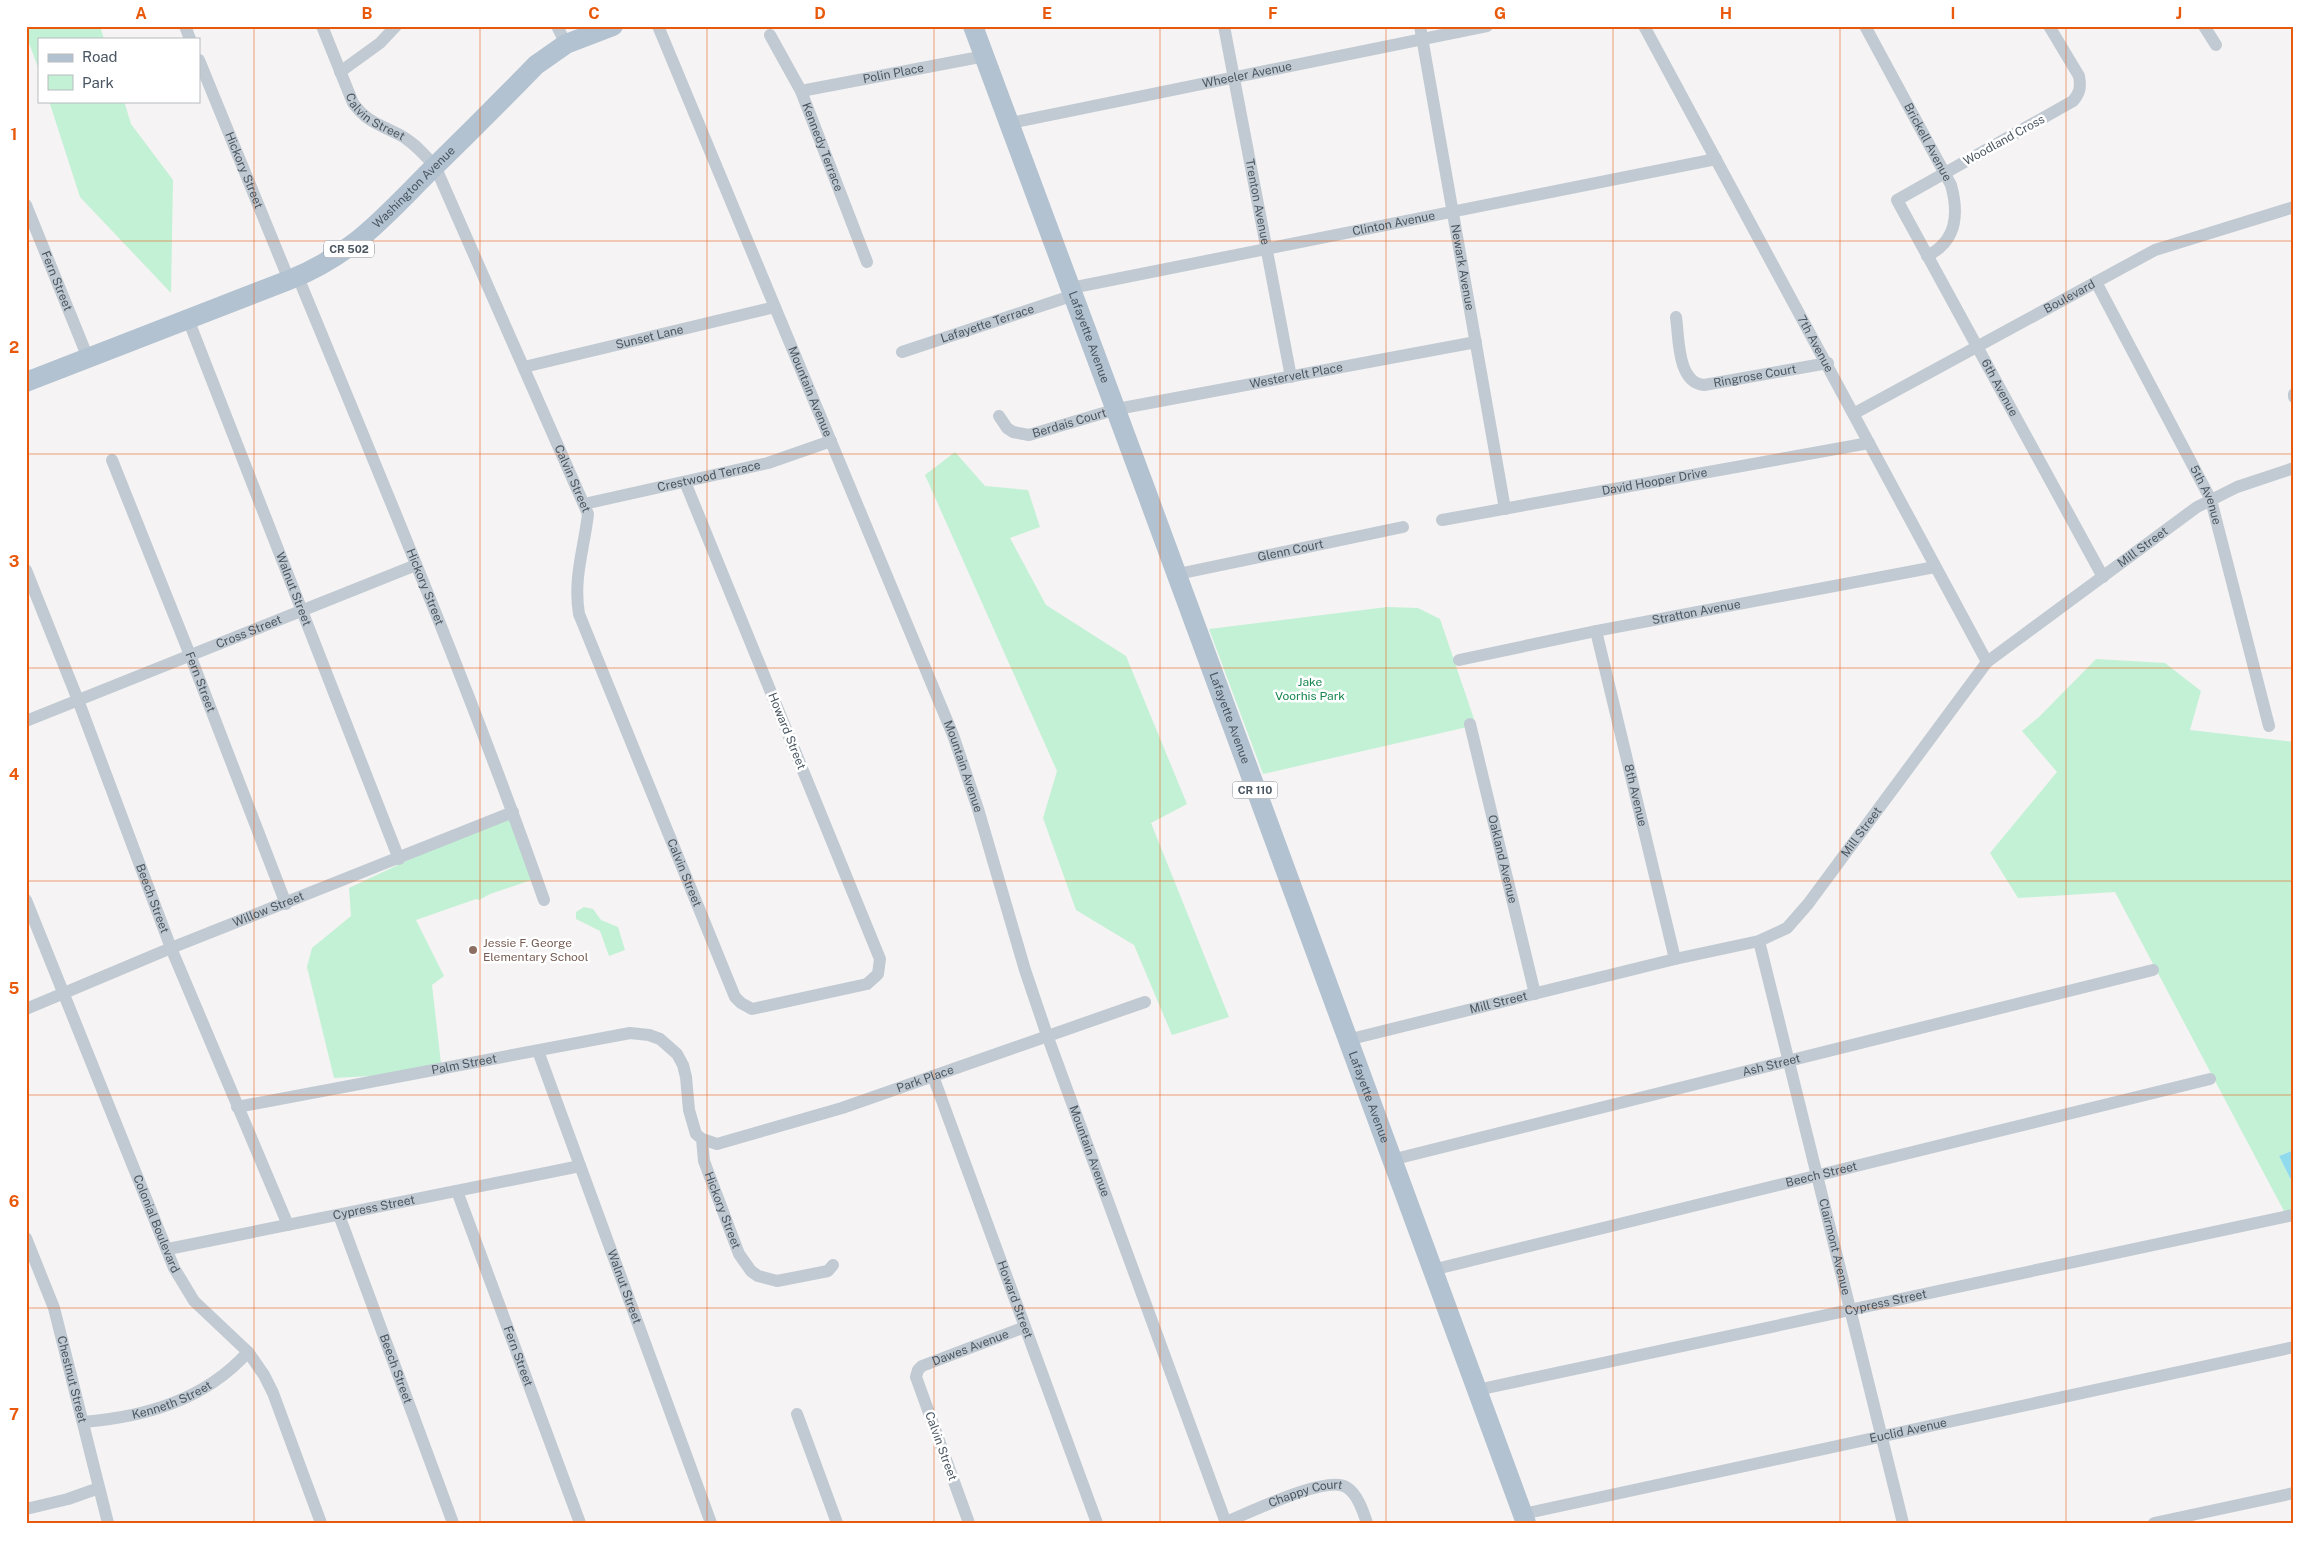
<svg xmlns="http://www.w3.org/2000/svg" width="2320" height="1549" font-family="'Public Sans',sans-serif">
<style>
.green{fill:#c3f1d5}
.water{fill:#90daee}
.lines{fill:none;stroke-linecap:round;stroke-linejoin:round}
.minor{stroke:#c1cad2;stroke-width:12}
.primary{stroke:#b3c2d1;stroke-width:20}
.grid{fill:none;stroke:#e8590c;stroke-width:1;stroke-opacity:0.55}
.education-dot{fill:#8d6e63;stroke:#fff;stroke-width:2}
.labels{text-anchor:middle;dominant-baseline:central;stroke-width:5;stroke-linejoin:round;paint-order:stroke}
.shield{fill:#fff;stroke:#808990;stroke-width:1}
.shield-label{font-size:11px;font-weight:bold;fill:#4a5661}
.street-label{font-size:12px;fill:#4a5661;stroke:#fff}
.park-label{font-size:12px;fill:#17864f;stroke:#fff}
.education-label{font-size:12px;fill:#785e54;stroke:#fff;text-anchor:start}
.neatline{fill:none;stroke:#e8590c;stroke-width:2}
.grid-label{font-size:16px;text-anchor:middle;font-weight:bold;fill:#e8590c}
</style>
<rect width="100%" height="100%" fill="#f5f3f3"/>
<path class="green" d="M26,26H100L104,39H39V70L26,35Z
M49,101H124L131,124L173,180L171,293L80,197Z
M955,452L985,486L1028,490L1040,527L1010,538L1046,605L1126,656L1187,804L1151,823L1229,1017L1172,1035L1134,945L1076,910L1043,818L1057,771L925,475Z
M1387,607L1418,608L1440,619L1476,725L1263,774L1209,629Z
M2096,659L2165,663L2201,691L2190,730L2294,742V1150L2279,1156L2294,1186V1217L2285,1213L2115,892L2018,898L1990,853L2057,772L2022,731L2039,717Z
M511,816L540,877L490,894L479,900L476,899L416,920L444,976L432,985L442,1072L334,1078L307,967L312,948L351,916L349,888L451,840Z
M584,907L593,909L601,920L618,927L625,950L609,956L600,931L576,919V912Z"/>
<path class="water" d="M2294,1150V1186L2279,1156Z"/>
<g class="lines">
<g class="minor">
<path d="M185,26L190,39"/>
<path id="s1" d="M322,26L353,103C368,123 379,124 400,135C414,142 424,155 435,166L588,514C584,549 573,578 579,614L735,997L741,1003L752,1009L867,984L878,974L880,959L685,482"/>
<path d="M557,26L566,44"/>
<path id="s2" d="M658,26L953,735L978,809L1025,970L1047,1035L1226,1523"/>
<path id="s3" d="M1224,26L1291,377"/>
<path id="s4" d="M1420,26L1505,509"/>
<path id="s5" d="M1644,26L1987,662"/>
<path id="s6" d="M1865,26L1951,185C1959,214 1957,241 1927,256"/>
<path id="s7" d="M2049,26L2079,76C2081,87 2080,93 2073,101L1897,200L2103,577"/>
<path d="M2204,26L2216,45"/>
<path id="s8" d="M770,35L801,91L867,262"/>
<path id="s9" d="M199,60L289,280"/>
<path d="M340,72L380,43L396,26"/>
<path id="s10" d="M801,91L985,56"/>
<path id="s11" d="M1010,123L1487,26"/>
<path id="s12" d="M26,205L88,358"/>
<path id="s13" d="M298,277C383,483 470,689 544,900"/>
<path id="s14" d="M2096,282L2211,500L2269,726"/>
<path id="s15" d="M1071,288L1716,159"/>
<path id="s16" d="M1676,317C1679,337 1677,383 1704,385L1828,363"/>
<path id="s17" d="M188,319L399,859"/>
<path id="s18" d="M902,352L1074,295"/>
<path id="s19" d="M524,367L775,307"/>
<path d="M2294,394V397"/>
<path id="s20" d="M1855,413L2155,250L2294,207"/>
<path id="s21" d="M999,416L1007,428L1013,432L1029,435L1117,409L1476,342"/>
<path id="s22" d="M112,460L190,655L286,904"/>
<path id="s23" d="M584,504L768,463L831,441"/>
<path id="s24" d="M1442,520L1869,443"/>
<path id="s25" d="M26,570L78,700L171,948L288,1225"/>
<path id="s26" d="M1178,574L1403,527"/>
<path id="s27" d="M1596,631L1675,959"/>
<path id="s28" d="M1459,660L1596,631L1935,567"/>
<path id="s29" d="M26,721L416,565"/>
<path id="s30" d="M1470,724L1535,994"/>
<path id="s31" d="M26,900L174,1268L194,1301L248,1352L264,1375L273,1393L321,1523"/>
<path id="s32" d="M1759,941L1903,1523"/>
<path id="s33" d="M26,1009L171,948L513,812"/>
<path id="s34" d="M1347,1040L1675,959L1759,941L1787,928L1808,904L1987,662L2197,507L2237,487L2294,468"/>
<path id="s35" d="M538,1051L711,1523"/>
<path id="s36" d="M933,1076L1097,1523"/>
<path id="s37" d="M237,1107L630,1033L649,1035L660,1039L677,1054L683,1065L686,1077L689,1110L696,1134L702,1139L704,1161L739,1254L751,1271L758,1276L777,1281L828,1271L833,1265"/>
<path id="s38" d="M702,1139L717,1144L842,1108L1145,1002"/>
<path id="s39" d="M1391,1160L2153,970"/>
<path id="s40" d="M457,1191L580,1523"/>
<path id="s41" d="M339,1215L453,1523"/>
<path id="s42" d="M26,1238L54,1308L108,1523"/>
<path id="s43" d="M168,1249L580,1166"/>
<path id="s44" d="M1432,1270L2210,1079"/>
<path id="s45" d="M1477,1390L2293,1215"/>
<path d="M797,1414L837,1523"/>
<path id="s46" d="M83,1422C145,1417 205,1400 248,1352"/>
<path d="M26,1509L68,1499L99,1488"/>
<path id="s47" d="M1523,1514L2294,1347"/>
<path id="s48" d="M1226,1522C1249,1513 1326,1475 1346,1487C1357,1493 1363,1511 1367,1523"/>
<path id="s49" d="M969,1523L916,1377L918,1370L922,1366L1025,1327"/>
<path d="M2154,1523L2294,1493"/>
</g>
<g class="primary">
<path id="s50" d="M973,26C1160,524 1341,1024 1526,1523"/>
<path id="s51" d="M26,382L289,280C352,255 382,219 429,172C465,137 501,101 536,65L566,44L613,26"/>
</g>
</g>
<path class="grid" d="M254,26V1523M480,26V1523M707,26V1523M934,26V1523M1160,26V1523M1386,26V1523M1613,26V1523M1840,26V1523M2066,26V1523M26,241H2294M26,454H2294M26,668H2294M26,881H2294M26,1095H2294M26,1308H2294"/>
<circle class="education-dot" cx="473" cy="950" r="5"/>
<g class="labels">
<g class="shield">
<rect x="324" y="240.5" width="50" height="17" rx="4"/>
<rect x="1232.5" y="781.5" width="45" height="17" rx="4"/>
</g>
<g class="shield-label">
<text x="349" y="249">CR 502</text>
<text x="1255" y="790">CR 110</text>
</g>
<g class="street-label">
<text stroke="none"><textPath href="#s10" startOffset="94">Polin Place</textPath></text>
<text stroke="none"><textPath href="#s11" startOffset="242">Wheeler Avenue</textPath></text>
<text stroke="none"><textPath href="#s1" startOffset="109">Calvin Street</textPath></text>
<text transform="translate(2004 140) rotate(-29)">Woodland Cross</text>
<text stroke="none"><textPath href="#s6" startOffset="132">Brickell Avenue</textPath></text>
<text stroke="none"><textPath href="#s8" startOffset="124">Kennedy Terrace</textPath></text>
<text stroke="none"><textPath href="#s9" startOffset="119">Hickory Street</textPath></text>
<text stroke="none"><textPath href="#s51" startOffset="439">Washington Avenue</textPath></text>
<text stroke="none"><textPath href="#s3" startOffset="179">Trenton Avenue</textPath></text>
<text stroke="none"><textPath href="#s15" startOffset="329">Clinton Avenue</textPath></text>
<text stroke="none"><textPath href="#s4" startOffset="245">Newark Avenue</textPath></text>
<text stroke="none"><textPath href="#s12" startOffset="82">Fern Street</textPath></text>
<text stroke="none"><textPath href="#s20" startOffset="244">Boulevard</textPath></text>
<text stroke="none"><textPath href="#s18" startOffset="90">Lafayette Terrace</textPath></text>
<text stroke="none"><textPath href="#s19" startOffset="129">Sunset Lane</textPath></text>
<text stroke="none"><textPath href="#s50" startOffset="332">Lafayette Avenue</textPath></text>
<text stroke="none"><textPath href="#s5" startOffset="361">7th Avenue</textPath></text>
<text stroke="none"><textPath href="#s21" startOffset="312">Westervelt Place</textPath></text>
<text stroke="none"><textPath href="#s16" startOffset="131">Ringrose Court</textPath></text>
<text stroke="none"><textPath href="#s7" startOffset="501">6th Avenue</textPath></text>
<text stroke="none"><textPath href="#s2" startOffset="396">Mountain Avenue</textPath></text>
<text stroke="none"><textPath href="#s21" startOffset="80">Berdais Court</textPath></text>
<text stroke="none"><textPath href="#s23" startOffset="128">Crestwood Terrace</textPath></text>
<text stroke="none"><textPath href="#s1" startOffset="529">Calvin Street</textPath></text>
<text stroke="none"><textPath href="#s24" startOffset="216">David Hooper Drive</textPath></text>
<text stroke="none"><textPath href="#s14" startOffset="240">5th Avenue</textPath></text>
<text stroke="none"><textPath href="#s34" startOffset="981">Mill Street</textPath></text>
<text stroke="none"><textPath href="#s26" startOffset="115">Glenn Court</textPath></text>
<text stroke="none"><textPath href="#s13" startOffset="335">Hickory Street</textPath></text>
<text stroke="none"><textPath href="#s17" startOffset="290">Walnut Street</textPath></text>
<text stroke="none"><textPath href="#s28" startOffset="242">Stratton Avenue</textPath></text>
<text stroke="none"><textPath href="#s29" startOffset="240">Cross Street</textPath></text>
<text stroke="none"><textPath href="#s22" startOffset="239">Fern Street</textPath></text>
<text stroke="none"><textPath href="#s50" startOffset="738">Lafayette Avenue</textPath></text>
<text transform="translate(787 731) rotate(68)">Howard Street</text>
<text stroke="none"><textPath href="#s2" startOffset="801">Mountain Avenue</textPath></text>
<text stroke="none"><textPath href="#s27" startOffset="169">8th Avenue</textPath></text>
<text stroke="none"><textPath href="#s34" startOffset="576">Mill Street</textPath></text>
<text stroke="none"><textPath href="#s30" startOffset="139">Oakland Avenue</textPath></text>
<text stroke="none"><textPath href="#s1" startOffset="948">Calvin Street</textPath></text>
<text stroke="none"><textPath href="#s25" startOffset="352">Beech Street</textPath></text>
<text stroke="none"><textPath href="#s33" startOffset="262">Willow Street</textPath></text>
<text stroke="none"><textPath href="#s34" startOffset="156">Mill Street</textPath></text>
<text stroke="none"><textPath href="#s37" startOffset="231">Palm Street</textPath></text>
<text stroke="none"><textPath href="#s39" startOffset="392">Ash Street</textPath></text>
<text stroke="none"><textPath href="#s38" startOffset="234">Park Place</textPath></text>
<text stroke="none"><textPath href="#s50" startOffset="1142">Lafayette Avenue</textPath></text>
<text stroke="none"><textPath href="#s2" startOffset="1206">Mountain Avenue</textPath></text>
<text stroke="none"><textPath href="#s44" startOffset="401">Beech Street</textPath></text>
<text stroke="none"><textPath href="#s43" startOffset="210">Cypress Street</textPath></text>
<text stroke="none"><textPath href="#s37" startOffset="619">Hickory Street</textPath></text>
<text stroke="none"><textPath href="#s31" startOffset="349">Colonial Boulevard</textPath></text>
<text stroke="none"><textPath href="#s32" startOffset="315">Clairmont Avenue</textPath></text>
<text stroke="none"><textPath href="#s35" startOffset="251">Walnut Street</textPath></text>
<text stroke="none"><textPath href="#s36" startOffset="238">Howard Street</textPath></text>
<text stroke="none"><textPath href="#s45" startOffset="418">Cypress Street</textPath></text>
<text stroke="none"><textPath href="#s49" startOffset="220">Dawes Avenue</textPath></text>
<text stroke="none"><textPath href="#s40" startOffset="176">Fern Street</textPath></text>
<text stroke="none"><textPath href="#s41" startOffset="164">Beech Street</textPath></text>
<text stroke="none"><textPath href="#s42" startOffset="149">Chestnut Street</textPath></text>
<text stroke="none"><textPath href="#s46" startOffset="92">Kenneth Street</textPath></text>
<text stroke="none"><textPath href="#s47" startOffset="394">Euclid Avenue</textPath></text>
<text transform="translate(941 1446) rotate(70)">Calvin Street</text>
<text stroke="none"><textPath href="#s48" startOffset="85">Chappy Court</textPath></text>
</g>
<g class="park-label">
<text x="1310" y="682">Jake<tspan x="1310" dy="14">Voorhis Park</tspan></text>
</g>
<g class="education-label">
<text x="483" y="943">Jessie F. George<tspan x="483" dy="14">Elementary School</tspan></text>
</g>
</g>
<rect width="2320" height="1549" fill="none" stroke="#ffffff" stroke-width="55"/>
<rect x="38" y="38" width="162" height="65" fill="#ffffff" stroke="#b7bbc0"/>
<rect x="48" y="54" width="25" height="8" fill="#b3c2d1" stroke="#b7bbc0"/>
<text x="82" y="62" font-size="15" fill="#4a5661">Road</text>
<rect x="48" y="75" width="25" height="15" fill="#c3f1d5" stroke="#b7bbc0"/>
<text x="82" y="88" font-size="15" fill="#4a5661">Park</text>
<rect x="28" y="28" width="2264" height="1494" class="neatline"/>
<g class="grid-label">
<text x="141" y="19">A</text>
<text x="367" y="19">B</text>
<text x="594" y="19">C</text>
<text x="820" y="19">D</text>
<text x="1047" y="19">E</text>
<text x="1273" y="19">F</text>
<text x="1500" y="19">G</text>
<text x="1726" y="19">H</text>
<text x="1953" y="19">I</text>
<text x="2179" y="19">J</text>
<text x="14" y="140">1</text>
<text x="14" y="353">2</text>
<text x="14" y="567">3</text>
<text x="14" y="780">4</text>
<text x="14" y="994">5</text>
<text x="14" y="1207">6</text>
<text x="14" y="1420">7</text>
</g>
</svg>
